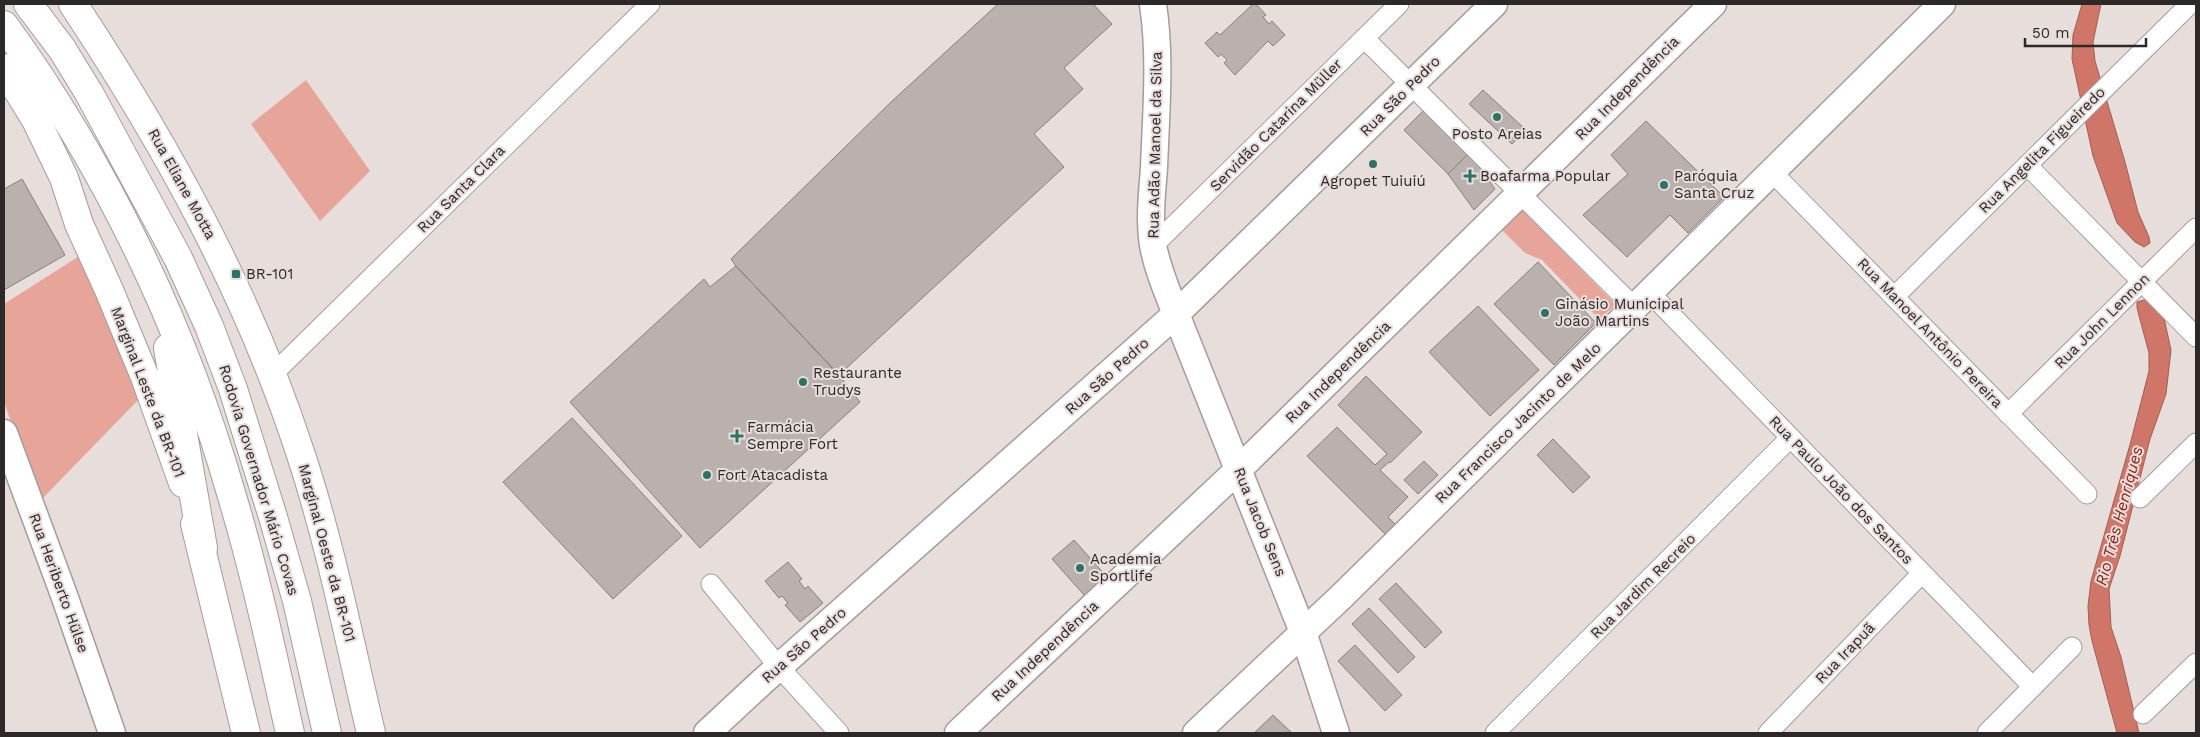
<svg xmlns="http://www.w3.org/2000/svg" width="2200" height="737" font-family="'Work Sans',sans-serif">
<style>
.green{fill:#e7a498}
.water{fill:#d07668;stroke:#9f5f55}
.building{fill:#bab1af;stroke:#877f7d}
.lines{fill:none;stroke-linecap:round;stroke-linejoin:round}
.street-casing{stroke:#a59c9a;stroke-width:21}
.secondary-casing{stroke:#a59c9a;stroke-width:29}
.primary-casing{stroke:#a59c9a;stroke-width:30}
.highway-casing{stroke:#a59c9a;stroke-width:30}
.street{stroke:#fff;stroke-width:19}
.secondary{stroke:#fff;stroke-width:26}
.primary{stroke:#fff;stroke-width:28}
.highway{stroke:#fff;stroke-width:28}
.poi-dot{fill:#2e7266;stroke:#e7dddb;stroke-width:2}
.labels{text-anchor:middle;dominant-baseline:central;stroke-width:4;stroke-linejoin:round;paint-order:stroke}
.street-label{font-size:15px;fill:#2c2928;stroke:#e7dddb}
.poi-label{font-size:15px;fill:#2c2928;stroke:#e7dddb;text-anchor:start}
.water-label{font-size:16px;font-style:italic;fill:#8c1f16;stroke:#e7dddb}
</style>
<rect width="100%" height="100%" fill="#e7dddb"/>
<path class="green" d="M306,80L370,171L320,221L251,124Z
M1519,207L1616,305L1599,319L1542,260L1525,253L1499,227Z
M81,255L140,398L40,501L4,402V304Z"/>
<path class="water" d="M2082,4H2101L2093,42L2095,61L2125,162L2138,212L2149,237L2150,243L2144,247L2135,242L2117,223L2093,156L2072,59L2073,35Z
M2147,299L2162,309L2171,350L2166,394L2150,439L2120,556L2109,589L2111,627L2121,657L2139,733H2117L2092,641L2089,625L2088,606L2091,581L2131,441L2149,371V353L2137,308V302Z"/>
<path class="building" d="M998,4H1093L1112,24L1064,68L1083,89L1034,134L1064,167L839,375L736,266L731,259L891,102Z
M1253,4H1256L1266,15L1263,17L1269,24L1272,21L1285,35L1273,46L1268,41L1235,75L1224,63L1227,60L1221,54L1218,57L1205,43L1217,32L1220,35Z
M1483,90L1526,130L1512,144L1469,104Z
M1425,109L1469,153L1448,174L1404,130Z
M1646,121L1724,197L1688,233L1670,215L1627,257L1583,215L1628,174L1611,155Z
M1469,153L1495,189L1474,210L1448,174Z
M22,179L65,255L4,290V189Z
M1538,262L1596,323L1554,365L1494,304Z
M736,266L839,375L860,402L700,548L570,402L704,279L710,287Z
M1478,306L1539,370L1490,416L1429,352Z
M1366,376L1422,432L1390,463L1389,462L1380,470L1408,497L1388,517L1397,526L1387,536L1307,456L1337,427L1375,465L1387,454L1338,405Z
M572,418L682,536L613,599L503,482Z
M1553,439L1590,477L1573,493L1537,455Z
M1424,461L1438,475L1418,494L1404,480Z
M1074,540L1107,577L1085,596L1052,559Z
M788,562L802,579L799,581L805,589L808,586L823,603L800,622L785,605L788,603L782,596L779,598L765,581Z
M1396,583L1442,632L1425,648L1379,599Z
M1369,608L1415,657L1398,673L1352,624Z
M1355,645L1402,695L1385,711L1338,661Z
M1273,715L1292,733H1254Z"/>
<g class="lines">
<defs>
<path id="street" d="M1364,38L1635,308
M2027,165L2196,337
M1773,173L2087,494
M1153,246L1399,4
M1650,293L2033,687
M1894,297L2190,4
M272,375L650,4
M2008,414L2196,228
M2140,498L2196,443
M711,584L779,667L839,733
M2143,714L2196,663
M1495,733L1790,438
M1768,733L1922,573
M1987,733L2072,647"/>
<path id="secondary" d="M1153,4C1161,58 1156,113 1154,168C1152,193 1149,220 1153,245C1157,268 1167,291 1176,314L1303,632L1336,733
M4,433L64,595L112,733
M707,733L763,681L1176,314L1494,4
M958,733L1239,469L1713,4
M1196,733L1342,596L1942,4"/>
<path id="primary" d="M73,4C167,146 248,292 301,455C331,546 349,640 371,733
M4,68L36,120L64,178L79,224L109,290L145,377L183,483
M195,524L246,733"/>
<path id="highway" d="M28,4L62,49L89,93L178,258L209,326L233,389L273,517L297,601L327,733
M4,25C106,166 183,326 231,493C255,572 272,653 290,733
M168,348L203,548"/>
</defs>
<use href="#street" class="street-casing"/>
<use href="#secondary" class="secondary-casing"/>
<use href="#primary" class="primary-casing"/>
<use href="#highway" class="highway-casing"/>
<use href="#street" class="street"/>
<use href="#secondary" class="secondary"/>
<use href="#primary" class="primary"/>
<use href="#highway" class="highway"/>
</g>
<g class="poi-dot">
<circle cx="1497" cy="117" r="5"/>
<circle cx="1373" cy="164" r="5"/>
<path d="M1467.5 168.5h5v5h5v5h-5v5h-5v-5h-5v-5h5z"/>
<circle cx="1664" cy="185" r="5"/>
<rect x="231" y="269" width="10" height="10" rx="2.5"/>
<circle cx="1545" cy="313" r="5"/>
<circle cx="803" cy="382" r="5"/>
<path d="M734.5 428.5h5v5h5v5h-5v5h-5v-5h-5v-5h5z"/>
<circle cx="707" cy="475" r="5"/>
<circle cx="1080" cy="568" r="5"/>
</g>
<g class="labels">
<g class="street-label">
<text transform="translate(1627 88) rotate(-45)">Rua Independência</text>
<text transform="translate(1400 96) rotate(-45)">Rua São Pedro</text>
<text transform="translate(1276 125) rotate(-45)">Servidão Catarina Müller</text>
<text transform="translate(1155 145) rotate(-89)">Rua Adão Manoel da Silva</text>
<text transform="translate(2042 150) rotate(-45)">Rua Angelita Figueiredo</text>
<text transform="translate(182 184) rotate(61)">Rua Eliane Motta</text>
<text transform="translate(461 189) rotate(-45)">Rua Santa Clara</text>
<text transform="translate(2102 321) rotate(-45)">Rua John Lennon</text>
<text transform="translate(1930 333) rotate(46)">Rua Manoel Antônio Pereira</text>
<text transform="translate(1338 372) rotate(-44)">Rua Independência</text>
<text transform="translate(1107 376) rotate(-42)">Rua São Pedro</text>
<text transform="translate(148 392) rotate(69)">Marginal Leste da BR-101</text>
<text transform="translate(1518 423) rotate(-44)">Rua Francisco Jacinto de Melo</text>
<text transform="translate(259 480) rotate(73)">Rodovia Governador Mário Covas</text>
<text transform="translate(1841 490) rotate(46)">Rua Paulo João dos Santos</text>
<text transform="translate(1260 522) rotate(68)">Rua Jacob Sens</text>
<text transform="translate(327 553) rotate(75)">Marginal Oeste da BR-101</text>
<text transform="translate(59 583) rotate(70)">Rua Heriberto Hülse</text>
<text transform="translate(1643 586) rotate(-45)">Rua Jardim Recreio</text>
<text transform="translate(804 645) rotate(-41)">Rua São Pedro</text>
<text transform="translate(1045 651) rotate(-43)">Rua Independência</text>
<text transform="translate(1845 653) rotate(-46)">Rua Irapuã</text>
</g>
<g class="poi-label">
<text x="1497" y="134" text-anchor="middle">Posto Areias</text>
<text x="1480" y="176">Boafarma Popular</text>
<text x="1674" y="176">Paróquia<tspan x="1674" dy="17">Santa Cruz</tspan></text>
<text x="1373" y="181" text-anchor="middle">Agropet Tuiuiú</text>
<text x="246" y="274">BR-101</text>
<text x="1555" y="304">Ginásio Municipal<tspan x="1555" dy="17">João Martins</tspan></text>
<text x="813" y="373">Restaurante<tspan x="813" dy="17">Trudys</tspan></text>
<text x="747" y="427">Farmácia<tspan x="747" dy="17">Sempre Fort</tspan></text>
<text x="717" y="475">Fort Atacadista</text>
<text x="1090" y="559">Academia<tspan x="1090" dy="17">Sportlife</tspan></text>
</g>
<g class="water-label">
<text transform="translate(2119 516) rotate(-75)">Rio Três Henriques</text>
</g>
</g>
<rect width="2200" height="737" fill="none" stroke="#2c2928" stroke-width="10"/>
<path d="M2025 38v8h121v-8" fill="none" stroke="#2c2928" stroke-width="2.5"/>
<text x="2032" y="38" font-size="15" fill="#2c2928" stroke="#e7dddb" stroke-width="4" paint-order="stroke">50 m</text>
</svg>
